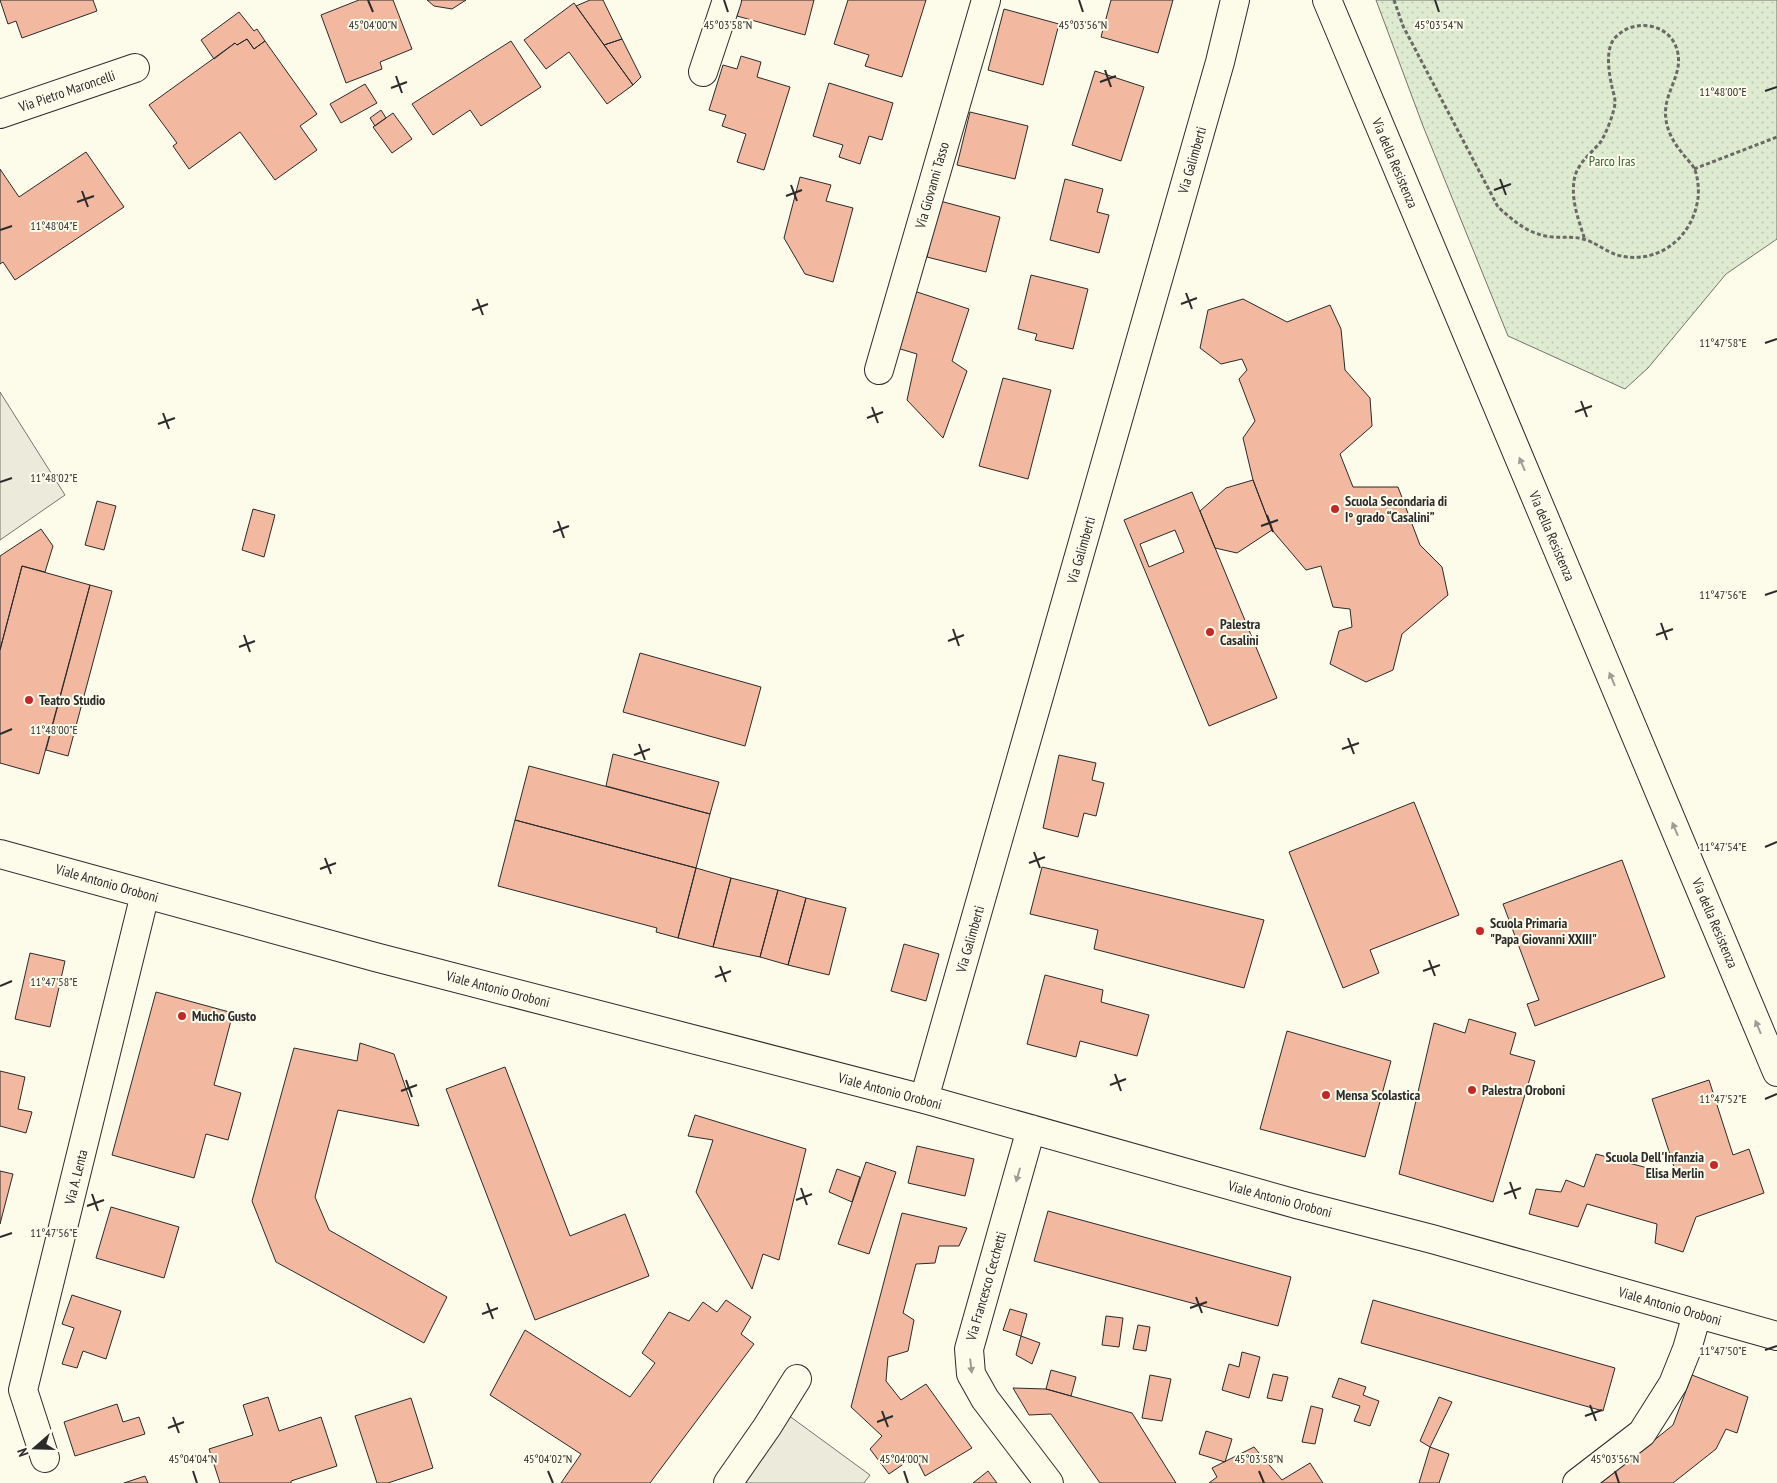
<svg xmlns="http://www.w3.org/2000/svg" width="1777" height="1483" font-family="'PT Sans Narrow',sans-serif">
<style>
.grass{fill:url(#grass-dots);stroke:#74746e}
.parking{fill:#eceadb;stroke:#74746e}
.building{fill:#f2b8a0;stroke:#2b2b2b;fill-rule:evenodd}
.lines{fill:none;stroke-linecap:round;stroke-linejoin:round}
.minor-casing{stroke:#2b2b2b;stroke-width:30}
.path{stroke:#6a6964;stroke-width:3;stroke-dasharray:4 2.5;stroke-linecap:butt}
.minor{stroke:#fdfbea;stroke-width:28}
.oneway{fill:#9e9d94}
.ticks{fill:none;stroke:#2b2b2b;stroke-width:2}
.poi-dot{fill:#c62828;stroke:#fdfbea;stroke-width:2}
.labels{text-anchor:middle;dominant-baseline:central;stroke-width:4;stroke-linejoin:round;paint-order:stroke}
.street-label{font-size:14px;fill:#2b2b2b;stroke:#fdfbea}
.park-label{font-size:14px;fill:#34623c;stroke:#fdfbea}
.poi-label{font-size:14px;font-weight:bold;fill:#2b2b2b;stroke:#fdfbea;text-anchor:start}
.ticks-label{font-size:12px;text-anchor:middle;fill:#2b2b2b;stroke:#fdfbea;stroke-width:4;stroke-linejoin:round;paint-order:stroke}
</style>
<defs>
<pattern id="grass-dots" width="8" height="8" patternUnits="userSpaceOnUse" patternTransform="scale(1.25)"><rect width="8" height="8" fill="#deebd1"/><path d="M2 2h.1M6 6h.1" fill="none" stroke="#bfcab4" stroke-width="1.8" stroke-linecap="round"/></pattern>
</defs>
<rect width="100%" height="100%" fill="#fdfbea"/>
<path class="grass" d="M1376,0H1777V239L1726,274L1648,368L1625,389L1508,336L1423,126Z"/>
<path class="parking" d="M0,392L65,495L0,540Z
M788,1415L870,1475L864,1483H740Z"/>
<path class="building" d="M0,0H93L97,11L22,38L16,21L8,24Z
M359,0H393L412,49L380,62L382,69L346,83L321,15Z
M427,0H466L452,9L434,6Z
M590,0H603L622,39L604,45L576,6Z
M741,0H814L805,35L737,16Z
M848,0H926L902,77L865,66L869,55L834,44Z
M1111,0H1173L1158,53L1101,37Z
M574,3L633,85L607,104L569,52L546,69L524,40Z
M1004,9L1059,24L1043,85L988,70Z
M239,12L254,31L257,29L265,41L254,49L247,39L237,45L235,43L214,59L201,40Z
M247,39L254,49L265,41L317,114L300,126L317,150L275,180L240,132L189,169L173,146L177,143L149,105L235,43L237,45Z
M622,39L641,77L633,85L604,45Z
M511,41L541,87L481,126L470,110L433,135L412,104Z
M741,56L761,62L757,77L790,87L764,170L737,162L746,134L722,126L726,115L709,110L723,65L737,69Z
M1095,71L1144,87L1121,161L1072,145Z
M829,83L893,103L882,140L869,136L860,164L839,157L843,145L813,136Z
M365,84L377,103L341,123L330,104Z
M381,110L386,118L375,126L370,118Z
M970,112L1028,126L1015,179L957,165Z
M393,113L412,139L392,153L373,127Z
M86,152L124,207L15,280L3,262L0,264V169L19,197Z
M800,177L831,185L826,201L853,208L833,282L805,274L784,238Z
M1065,179L1103,189L1097,212L1109,215L1099,253L1050,240Z
M940,201L1000,217L986,272L927,257Z
M1031,275L1088,289L1073,349L1035,340L1037,334L1018,329Z
M914,291L969,309L952,361L967,371L943,438L907,400L917,354L897,348Z
M1243,299L1287,322L1330,305L1341,329L1345,370L1370,398L1372,426L1340,454L1353,487H1398L1420,545L1442,567L1448,595L1402,634L1393,670L1366,682L1330,664L1339,631L1352,627L1350,609L1333,607L1321,566L1306,570L1272,530L1253,480L1243,438L1255,421L1239,379L1247,370L1242,359L1221,364L1200,348L1208,310Z
M1003,378L1051,390L1028,479L979,466Z
M1253,480L1272,530L1237,553L1215,548L1200,511L1226,488Z
M1192,492L1277,698L1209,726L1124,520ZM1175,530L1184,552L1149,567L1140,544Z
M97,501L116,506L104,550L85,545Z
M253,509L275,515L264,557L242,550Z
M41,529L53,546L45,572L22,566L0,650V556Z
M22,566L90,585L39,774L0,763V650Z
M90,585L112,591L68,756L46,750Z
M640,653L761,687L745,746L623,712Z
M613,754L719,782L710,814L606,786Z
M1059,755L1096,763L1092,780L1104,783L1096,816L1084,813L1078,837L1043,828Z
M529,766L710,814L696,868L515,820Z
M1414,802L1459,915L1370,950L1379,973L1343,988L1289,852Z
M515,820L696,868L678,938L656,932L657,928L498,886Z
M1622,860L1665,977L1535,1026L1527,1004L1539,1000L1503,904Z
M1042,867L1264,920L1244,988L1094,949L1098,930L1030,914Z
M696,868L731,878L713,947L678,938Z
M731,878L778,890L760,957L713,947Z
M778,890L806,898L788,965L760,957Z
M806,898L846,908L829,975L788,965Z
M904,944L939,954L926,1001L891,991Z
M30,953L65,961L50,1027L15,1019Z
M1045,975L1103,990L1101,1002L1149,1015L1137,1056L1080,1041L1076,1057L1027,1044Z
M156,992L233,1013L214,1085L241,1093L228,1140L206,1134L194,1178L112,1155Z
M1469,1019L1516,1033L1510,1054L1535,1061L1493,1202L1399,1174L1434,1023L1465,1033Z
M1287,1031L1391,1061L1365,1157L1260,1129Z
M360,1043L394,1054L419,1126L338,1110L315,1197L329,1230L447,1297L424,1343L276,1262L252,1201L294,1048L357,1061Z
M505,1067L570,1236L625,1214L649,1276L535,1320L446,1089Z
M0,1071L25,1077L18,1109L32,1112L26,1133L0,1126Z
M1709,1080L1733,1155L1749,1149L1764,1193L1696,1217L1683,1252L1655,1243L1657,1224L1587,1204L1578,1227L1529,1214L1536,1189L1561,1192L1566,1180L1584,1187L1596,1154L1677,1176L1652,1099Z
M695,1115L806,1149L779,1260L763,1254L752,1289L696,1192L713,1140L688,1136Z
M917,1146L974,1159L965,1196L908,1183Z
M866,1162L896,1172L869,1254L838,1244Z
M837,1169L860,1177L852,1202L829,1192Z
M0,1171L13,1174L0,1224Z
M111,1207L179,1227L164,1278L96,1258Z
M1048,1211L1291,1277L1278,1326L1034,1261Z
M902,1213L967,1228L959,1246H939L935,1263L916,1264L903,1313L914,1320L908,1351L888,1357L886,1381L901,1400L926,1384L972,1448L925,1476L915,1456L889,1474L870,1449L882,1436L851,1407Z
M72,1295L121,1311L106,1359L83,1351L77,1368L62,1364L74,1328L62,1324Z
M726,1300L751,1317L741,1334L754,1344L650,1483H561L581,1454L490,1395L525,1330L630,1397L655,1363L642,1353L669,1312L689,1321L703,1302L717,1312Z
M1373,1300L1615,1368L1603,1411L1361,1343Z
M1010,1309L1027,1314L1021,1336L1003,1330Z
M1106,1316L1123,1318L1119,1347L1102,1345Z
M1138,1325L1150,1327L1146,1351L1133,1349Z
M1021,1336L1040,1343L1032,1364L1016,1355Z
M1242,1352L1260,1357L1249,1398L1222,1390L1229,1364L1239,1367Z
M1051,1370L1076,1377L1071,1396L1046,1389Z
M1273,1374L1288,1377L1282,1401L1267,1398Z
M1150,1375L1171,1379L1162,1421L1142,1418Z
M1692,1375L1748,1397L1737,1433L1726,1429L1716,1449L1673,1483H1601L1673,1425Z
M1339,1378L1366,1387L1363,1395L1379,1401L1370,1426L1354,1421L1360,1406L1332,1397Z
M1013,1388L1046,1389L1132,1413L1176,1483H1100L1051,1414L1029,1415Z
M268,1397L279,1431L321,1417L337,1466L291,1481V1483H220L209,1449L253,1435L243,1405Z
M1439,1397L1452,1402L1430,1447L1420,1441Z
M411,1398L433,1468L388,1483H377L355,1416Z
M117,1404L123,1422L139,1417L145,1434L75,1456L64,1422Z
M1311,1406L1323,1409L1315,1444L1302,1442Z
M1206,1431L1232,1439L1225,1462L1199,1454Z
M1254,1447L1282,1480L1310,1463L1323,1483H1209L1217,1477L1212,1468Z
M1430,1447L1449,1454L1439,1483H1419Z
M988,1471L997,1483H973Z
M145,1476L148,1483H124Z"/>
<g class="lines">
<defs>
<path id="minor" d="M1327,0L1777,1072
M703,72L727,0
M0,114L135,68
M879,370L986,0
M0,854L375,957L924,1099L1300,1205L1432,1239L1777,1336
M924,1099L1220,62L1235,0
M1031,1129L969,1349L971,1374L985,1399L1049,1483
M45,1458L23,1390L145,894
M728,1483L767,1427L797,1379
M1577,1483L1642,1433L1673,1384L1687,1349L1697,1314"/>
</defs>
<use href="#minor" class="minor-casing"/>
<path class="path" d="M1394,0L1403,26L1498,207C1515,222 1529,235 1553,237C1563,238 1572,236 1583,239C1595,242 1605,251 1617,255C1657,266 1693,238 1698,198C1699,190 1698,176 1694,168C1691,163 1686,158 1682,153C1670,138 1662,121 1667,101C1671,85 1681,71 1678,54C1673,23 1633,16 1614,39C1605,51 1609,73 1612,87C1613,92 1615,97 1615,102C1615,111 1605,137 1599,144C1589,155 1576,165 1574,181C1571,201 1579,221 1585,240
M1694,169L1777,137"/>
<use href="#minor" class="minor"/>
</g>
<defs><path id="oneway-solid" d="M-6-.8H1V-3.2L6.5 0L1 3.2V.8H-6Z" transform="scale(1.25)"/></defs>
<g class="oneway">
<use href="#oneway-solid" transform="translate(1522 464) rotate(-113)"/>
<use href="#oneway-solid" transform="translate(1612 679) rotate(-113)"/>
<use href="#oneway-solid" transform="translate(1675 829) rotate(-113)"/>
<use href="#oneway-solid" transform="translate(1758 1027) rotate(-113)"/>
<use href="#oneway-solid" transform="translate(1018 1175) rotate(106)"/>
<use href="#oneway-solid" transform="translate(971 1366) rotate(83)"/>
</g>
<path class="ticks" d="M368,0L373,12M724,0L728,12M1079,0L1083,12M1435,0L1439,12M1105,70L1111,87M396,76L402,93M1100,82L1116,76M391,88L407,82M1765,91L1777,87M1500,179L1506,195M791,185L797,201M1494,190L1511,184M82,191L88,207M786,196L802,190M77,202L94,196M0,230L12,226M1186,293L1192,309M477,299L483,315M1181,304L1197,298M472,310L488,304M1765,343L1777,339M1581,401L1587,417M872,407L878,423M1575,412L1592,406M163,413L169,429M867,418L883,412M158,424L175,418M0,482L12,478M1267,515L1273,532M558,521L564,538M1261,526L1278,520M553,532L569,526M1765,595L1777,591M1661,623L1667,640M953,629L959,646M244,635L250,652M1656,635L1673,629M948,641L964,635M239,647L255,641M0,734L12,729M1348,738L1354,754M639,744L645,760M1342,749L1359,743M634,755L650,749M1765,847L1777,842M1034,852L1040,868M325,858L331,874M1029,863L1045,857M320,869L336,863M1429,960L1435,976M720,966L726,982M1423,971L1440,965M715,977L731,971M0,986L12,981M1115,1074L1121,1091M406,1080L412,1097M1110,1085L1126,1079M401,1091L417,1085M1765,1099L1777,1094M1510,1182L1516,1199M801,1188L807,1205M92,1194L98,1211M1504,1194L1521,1188M796,1200L812,1194M87,1206L104,1200M0,1237L12,1233M1196,1297L1202,1313M487,1303L493,1319M1190,1308L1207,1302M482,1314L498,1308M1765,1350L1777,1346M1590,1405L1596,1421M882,1411L888,1427M1585,1416L1602,1410M173,1417L179,1433M877,1422L893,1416M168,1428L184,1422M193,1471L197,1483M548,1471L553,1483M904,1471L908,1483M1259,1471L1264,1483M1615,1471L1619,1483"/>
<g class="poi-dot">
<circle cx="1335" cy="509" r="5"/>
<circle cx="1210" cy="632" r="5"/>
<circle cx="29" cy="700" r="5"/>
<circle cx="1480" cy="931" r="5"/>
<circle cx="182" cy="1016" r="5"/>
<circle cx="1472" cy="1090" r="5"/>
<circle cx="1326" cy="1095" r="5"/>
<circle cx="1714" cy="1165" r="5"/>
</g>
<g class="labels">
<g class="street-label">
<text transform="translate(67 91) rotate(-19)">Via Pietro Maroncelli</text>
<text transform="translate(1192 160) rotate(-74)">Via Galimberti</text>
<text transform="translate(1395 163) rotate(67)">Via della Resistenza</text>
<text transform="translate(932 185) rotate(-74)">Via Giovanni Tasso</text>
<text transform="translate(1552 536) rotate(67)">Via della Resistenza</text>
<text transform="translate(1081 550) rotate(-74)">Via Galimberti</text>
<text transform="translate(107 883) rotate(16)">Viale Antonio Oroboni</text>
<text transform="translate(1715 923) rotate(67)">Via della Resistenza</text>
<text transform="translate(970 939) rotate(-74)">Via Galimberti</text>
<text transform="translate(498 989) rotate(15)">Viale Antonio Oroboni</text>
<text transform="translate(890 1091) rotate(15)">Viale Antonio Oroboni</text>
<text transform="translate(76 1177) rotate(-76)">Via A. Lenta</text>
<text transform="translate(1280 1199) rotate(15)">Viale Antonio Oroboni</text>
<text transform="translate(986 1286) rotate(-74)">Via Francesco Cecchetti</text>
<text transform="translate(1670 1306) rotate(16)">Viale Antonio Oroboni</text>
</g>
<g class="park-label">
<text x="1612" y="161">Parco Iras</text>
</g>
<g class="poi-label">
<text x="1345" y="501">Scuola Secondaria di<tspan x="1345" dy="16">I° grado “Casalini”</tspan></text>
<text x="1220" y="624">Palestra<tspan x="1220" dy="16">Casalini</tspan></text>
<text x="39" y="700">Teatro Studio</text>
<text x="1490" y="923">Scuola Primaria<tspan x="1490" dy="16">"Papa Giovanni XXIII"</tspan></text>
<text x="192" y="1016">Mucho Gusto</text>
<text x="1482" y="1090">Palestra Oroboni</text>
<text x="1336" y="1095">Mensa Scolastica</text>
<text x="1704" y="1157" text-anchor="end">Scuola Dell'Infanzia<tspan x="1704" dy="16">Elisa Merlin</tspan></text>
</g>
</g>
<g class="ticks-label">
<text x="373" y="29">45°04'00"N</text>
<text x="728" y="29">45°03'58"N</text>
<text x="1083" y="29">45°03'56"N</text>
<text x="1439" y="29">45°03'54"N</text>
<text x="1723" y="96">11°48'00"E</text>
<text x="54" y="230">11°48'04"E</text>
<text x="1723" y="347">11°47'58"E</text>
<text x="54" y="482">11°48'02"E</text>
<text x="1723" y="599">11°47'56"E</text>
<text x="54" y="734">11°48'00"E</text>
<text x="1723" y="851">11°47'54"E</text>
<text x="54" y="986">11°47'58"E</text>
<text x="1723" y="1103">11°47'52"E</text>
<text x="54" y="1237">11°47'56"E</text>
<text x="1723" y="1355">11°47'50"E</text>
<text x="193" y="1463">45°04'04"N</text>
<text x="548" y="1463">45°04'02"N</text>
<text x="904" y="1463">45°04'00"N</text>
<text x="1259" y="1463">45°03'58"N</text>
<text x="1615" y="1463">45°03'56"N</text>
</g>
<g transform="translate(35 1448) rotate(250)" stroke="#fdfbea" stroke-width="4" paint-order="stroke">
<path d="M0-4L9 19L0 12L-9 19Z" fill="#2b2b2b"/>
<text y="-8" font-size="14" font-weight="bold" text-anchor="middle" fill="#2b2b2b">N</text>
</g>
</svg>
